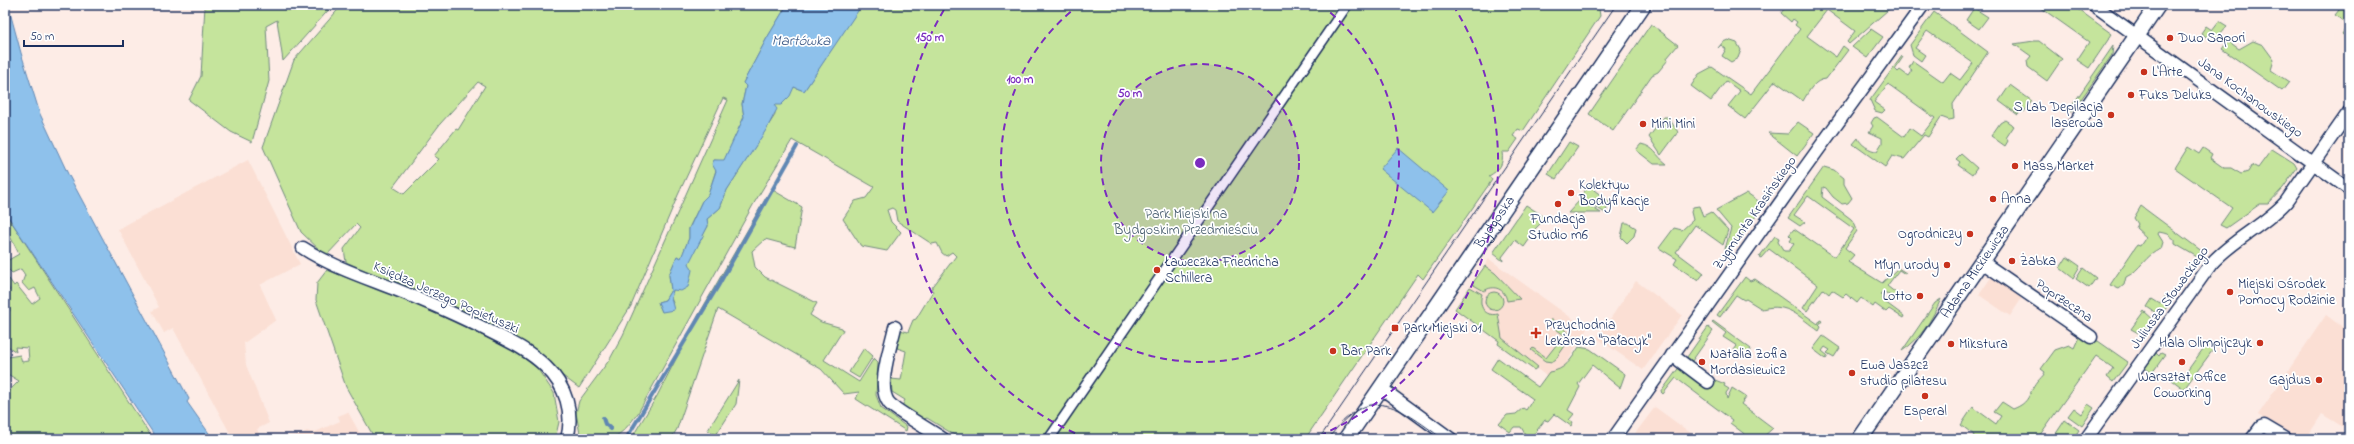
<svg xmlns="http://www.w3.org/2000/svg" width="2354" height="444" font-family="'Indie Flower',sans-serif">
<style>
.built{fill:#fbdfd4}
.green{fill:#c5e49c;stroke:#708a7d;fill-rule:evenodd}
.water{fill:#8ec1eb;stroke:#6087b3}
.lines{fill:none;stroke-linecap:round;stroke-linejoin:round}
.stream{stroke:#6087b3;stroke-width:4}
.pedestrian-casing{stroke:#1b2f5e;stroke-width:12}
.minor-casing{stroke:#1b2f5e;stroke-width:15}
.tertiary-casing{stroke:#1b2f5e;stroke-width:18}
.pedestrian{stroke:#fff;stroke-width:9}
.minor{stroke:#fff;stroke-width:12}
.tertiary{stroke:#fff;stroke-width:15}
.tram{stroke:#1b2f5e;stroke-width:1}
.ring{fill:none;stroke:#7b2cbf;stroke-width:2;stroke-dasharray:7 5}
.poi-dot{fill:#c8321e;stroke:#fff;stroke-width:1.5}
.labels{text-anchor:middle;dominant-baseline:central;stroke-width:3.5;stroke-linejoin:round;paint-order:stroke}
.poi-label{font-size:14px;fill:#1b2f5e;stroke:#fff;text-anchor:start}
.street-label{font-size:14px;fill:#1b2f5e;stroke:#fff}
.park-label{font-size:14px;fill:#465c6e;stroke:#fff}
.water-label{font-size:15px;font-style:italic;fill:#3e5b88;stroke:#fff}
.centre{fill:#7b2cbf;stroke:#fff;stroke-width:2}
.ring-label{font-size:12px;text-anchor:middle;font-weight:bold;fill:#7b2cbf;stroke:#fff;stroke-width:3.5;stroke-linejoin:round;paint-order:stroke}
</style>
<rect width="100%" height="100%" fill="#fdece6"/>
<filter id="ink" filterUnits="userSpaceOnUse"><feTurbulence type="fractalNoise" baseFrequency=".025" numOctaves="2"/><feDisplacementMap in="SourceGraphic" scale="8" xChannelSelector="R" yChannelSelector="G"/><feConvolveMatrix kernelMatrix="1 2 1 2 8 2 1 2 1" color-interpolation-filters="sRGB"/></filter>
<g filter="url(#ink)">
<path class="built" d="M248,160L300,264L260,285L276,320L244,343L246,365L269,423L257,429L262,439H235L231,435L173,328L164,333L152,311L159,307L118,229Z
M1489,259L1587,329L1563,369L1552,380L1455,309Z
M1992,276L2026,292L2010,316L1979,295Z
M1636,281L1682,315L1643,370L1597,338Z
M2326,315L2349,332V418L2343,427L2322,414L2306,439H2295L2258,415Z
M1655,407L1699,439H1631Z
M348,412L363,439H290L307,431L313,433L340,421L338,416Z"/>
<path class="green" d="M205,5H333L283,61L277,20L266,26L269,81L252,142L231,132L189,100L201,76Z
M342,5H787L767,38L743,83L746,86L742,104L744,117L724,161L714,160L716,170L708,195L702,201L689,228V238L681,259L677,256L669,275L671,290L665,300L658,302L662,312L673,303L671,298L673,290L708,226L707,219L720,208L727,190L775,115L774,104L794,87L804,91L861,5H1602L1599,9L1600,16L1523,131L1518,129L1513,136L1518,139L1509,152H1502C1504,165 1499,170 1489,176L1492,180L1423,279L1418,274L1305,439H961L927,418L921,420L902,406L905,400L892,392L891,379L901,380L906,351L897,348L900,330L908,332L913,320L916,319L933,291L931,289L956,256L952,252L946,256L942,253L937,243L932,244L897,221L895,210L892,208L887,210L891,222L901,232L887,251L861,246L843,219L855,201L866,198L874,187L792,140L753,205L638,413C617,441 615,439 581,439L576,413L579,401L610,359L623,335L728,100L723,98L678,195L631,306L579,388L501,330L346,262L344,249L360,228L356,224L326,256L301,232L263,147L294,60ZM478,82L485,86L458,130L456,129L434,156L439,159L404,194L393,187L440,124Z
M1787,5H1897L1888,10L1849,44L1847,42L1855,31L1827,10L1807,36L1836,57L1843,46L1848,50L1826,79C1814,80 1809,91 1803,101L1775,81L1745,119L1728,106L1740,91L1726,81L1711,101L1691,86L1699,74L1712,67L1751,94L1800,29L1795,25L1797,22L1793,19L1791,22L1781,13Z
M2037,5H2072L2112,34L2089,68L2077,60L2089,42Z
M2333,5H2349V39L2342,34L2348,25L2335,15L2339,10Z
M1974,8L1988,17L1979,29L1966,20Z
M1934,12L1988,52L1953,104L1954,119L1949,120L1941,117L1928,137L1924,135L1904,159L1892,156L1885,167L1853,144L1858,138C1860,144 1870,151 1877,151L1882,143V138L1869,132L1873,126L1871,123L1874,118L1877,117L1904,137L1910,128L1921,136L1935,118L1888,84L1874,102L1885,110L1882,113L1875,111L1870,100L1902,56L1903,57L1895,69L1898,72L1900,70L1908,76L1912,70L1909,68L1913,61L1943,82L1950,73L1960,80L1973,63L1927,31L1915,48L1925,55L1921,61L1913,55L1910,45Z
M2219,21L2227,26L2220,34L2221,36L2212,41L2201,33L2206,26L2212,30Z
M1651,24L1678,45L1667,58L1668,60L1658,72L1652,75L1613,131L1589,114Z
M1871,29L1883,37L1867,58L1852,47Z
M1728,40L1737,43L1741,50L1738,58L1731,62L1722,56L1726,49L1721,45L1718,48L1723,42Z
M2034,41H2039L2062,59L2047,81L2028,67L2027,61L2031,56L2014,44Z
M2228,41L2239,49L2253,41L2263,45L2274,60L2271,70L2289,82L2282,91L2222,49Z
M2113,46L2112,55L2072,112L2069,110Z
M2010,85L2032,101L2024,112L2021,110L2018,115L1999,101Z
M1664,117H1668L1678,132L1661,155L1649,137Z
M2005,120L2014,126L2006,138L2008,141L2005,146L1991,136L2000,123Z
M1798,122L1814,133L1797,156L1768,133L1788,134Z
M1569,142L1578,147L1556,179L1548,174Z
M1641,144C1655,147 1655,155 1667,164H1654L1636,150Z
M2188,147L2199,154L2203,148L2212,154L2210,158L2224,168H2231L2241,174L2248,172L2252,165L2258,168L2272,149L2294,163L2297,168L2283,188L2268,204H2260L2226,228L2220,225L2232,208L2175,168Z
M1961,154L1977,168L1972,175L1958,165L1960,162L1956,159Z
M1824,167L1834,170L1844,178V184L1852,198L1848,203L1842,204L1833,197L1826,188L1823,187L1822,197L1851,219L1855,224L1857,231L1845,248L1854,255L1848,262L1882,283L1898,268L1906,273L1905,274L1899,270L1887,286L1901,297L1898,301L1883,291L1880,294L1883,296L1881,299L1904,316L1903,318L1889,309L1886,312L1875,304L1873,307L1861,298L1857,303L1846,294L1843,297L1832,290L1829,294L1823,289L1807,311L1803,308L1818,285L1769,249L1761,258L1759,257L1775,236L1779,238L1778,242L1784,251H1789L1794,244L1790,241L1792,238L1789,235L1794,229L1835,257L1854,229L1808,196L1794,215L1805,222L1800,226L1788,218Z
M1592,183L1596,186L1594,190L1610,202L1605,213L1581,197L1589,184Z
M771,189L802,207L795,247L765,239L752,251L755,267L765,277L817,303L810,315L821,322L842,328L843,330L824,360L859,382L874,358L878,362L876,395L881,408L907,427L906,431L856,399L859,392L844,394L821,369L718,309L677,429L671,439H631L657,396L698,316Z
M1747,193L1764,205L1730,252L1725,249L1731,228L1716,210Z
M1580,200L1601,213H1568Z
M1526,205L1546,218L1529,235V240L1524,247L1515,240L1502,257L1503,261L1493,253Z
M1699,206L1703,216L1711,212L1728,230L1723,245L1695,225L1676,252L1704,273L1698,281L1674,264L1677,259L1659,248L1674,228L1682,230L1693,220L1691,212L1693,207Z
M2141,206L2203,252L2199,258L2175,244V240L2168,234L2159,232L2158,234L2163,242L2161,249C2146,254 2140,271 2126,277L2124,285L2119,289L2110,285L2137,245L2140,246L2146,237L2136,228L2138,224L2134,218Z
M5,212L153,439H5V395L19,381L6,373L8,357L20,355L22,362L29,361L28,348L15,347L16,352L5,344V314L10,311L9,304L5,306V294L10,290L5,282L9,279L14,286L16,284L32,304L40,298L35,288L29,291L22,283L25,275L21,269L12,273L5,266V262L19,254L5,226Z
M1624,223H1628L1636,228L1634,236L1627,243L1621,237Z
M2067,257L2080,266L2073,278L2060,268Z
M1485,266L1495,273L1520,299L1507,301C1505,289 1494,284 1484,291L1472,284Z
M2083,268L2096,278L2089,288L2076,279Z
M327,270L416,304L515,351L537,368L554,393L559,422L555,439H375L346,387L316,300L317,283Z
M1745,277L1750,281L1755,279L1818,324L1820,320L1822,321L1819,325L1821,327L1819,331C1799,317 1788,302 1762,309L1746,299L1744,300L1736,295L1720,317L1717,315Z
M1470,287L1482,294C1478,307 1485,317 1498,314L1502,338L1538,367L1534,370L1498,344L1499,341L1455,309Z
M1485 301a9 9 0 1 1 18 0a9 9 0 1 1-18 0Z
M2167,294L2173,298L2162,314L2159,315L2147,307L2152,299L2160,304Z
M1941,299C1932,319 1921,339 1902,351L1935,303Z
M2144,311L2156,322L2146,337L2131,329Z
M1551,319L1566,330L1571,337L1556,359L1552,362L1545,361L1531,350L1533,348L1546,358L1564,335L1549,324Z
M1713,321L1751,349L1745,357L1734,350L1737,346L1723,337L1726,333L1712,322Z
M1708,327L1713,331L1692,361L1687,357Z
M1823,336L1840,348L1834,357L1827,353L1830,350L1825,347L1822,351L1828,356L1826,359L1813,349Z
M2079,337L2083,340L2098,341L2128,362L2113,382L2107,377L2113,368L2096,356L2037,439H1972L1974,435L1961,425L1973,407L1996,424L2001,416L1994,412L2002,402L2013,409C2031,402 2027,395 2037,382C2040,378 2043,377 2045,372L2041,369L2055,350L2069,345L2074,348Z
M2208,342L2215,347L2184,389L2172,380L2180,371L2185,374Z
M1579,347L1590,349L1625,374L1620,388L1592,365L1578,384L1580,387L1568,410L1574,414L1569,420L1573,422L1571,426L1554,414L1548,421L1545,420L1530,439H1522L1525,434L1521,427H1514L1510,432L1499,424L1507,415L1516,414L1523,408L1526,410L1533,399L1491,369L1498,358L1538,387L1549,372C1565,370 1571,360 1579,347Z
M864,348L873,356L859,378L849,372Z
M2156,353L2159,356L2161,353L2165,355L2152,373L2145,368Z
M1680,366L1725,384L1724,386L1729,389L1726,393L1727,399L1732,388L1746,397L1741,404L1773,428L1761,439H1751L1730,423L1732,420L1676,378L1663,394L1661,392Z
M739,380L736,404L716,435L708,430Z
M2088,404L2094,408L2082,426L2068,416L2074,408L2082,414Z
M2065,420L2079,430L2073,439H2055L2053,438Z"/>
<path class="water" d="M5,5H8L21,53L40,114L68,174L189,399L187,402L213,439H157L5,212Z
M787,5H862L804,91L794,87L790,96L781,105H774L777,109L766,130L727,190L720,208L707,219L708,226L689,263L692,270L688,287L681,291L673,290L671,298L674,310L662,312L658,302L665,300L671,290L669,275L677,256L681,258L689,238V229L702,201L708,195L716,171L712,164L714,160H724L744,117L742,104L746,86L743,83L767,38Z
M1398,148L1449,191L1432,212L1380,169Z"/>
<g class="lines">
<path class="stream" d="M603,418L605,424L611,429
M626,439L718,286L797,146"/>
<defs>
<path id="pedestrian" d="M1049,439L1347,5"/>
<path id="minor" d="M2094,5L2349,189
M303,248C331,266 361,276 392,288C425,301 458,315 489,331C509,341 530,351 546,367C566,386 574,413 567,439
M1982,262L2091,337
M895,327C891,346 876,387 889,403C896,411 932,431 943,439
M1672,355L1708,382
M1381,388L1451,439
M1613,439L1802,172L1923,5
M2086,439L2211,264C2233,239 2264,226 2286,202L2349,112
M2252,439L2261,427L2264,426L2286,439"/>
<g id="tertiary">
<path id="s1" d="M1346,439L1643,5"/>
<path id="s2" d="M1860,439L2158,5"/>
</g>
</defs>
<use href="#pedestrian" class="pedestrian-casing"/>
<use href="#minor" class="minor-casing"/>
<use href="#tertiary" class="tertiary-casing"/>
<use href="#pedestrian" class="pedestrian"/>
<use href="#minor" class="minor"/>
<use href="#tertiary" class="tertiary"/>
<path class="tram" d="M1319,439L1616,5
M1328,439C1370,382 1396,405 1443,439"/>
</g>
</g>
<circle cx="1200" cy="163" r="99" fill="#7b2cbf" fill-opacity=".12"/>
<g class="ring">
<circle cx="1200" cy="163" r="99"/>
<path d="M1321 5A199 199 0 1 1 1079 5"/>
<path d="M1086 438A298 298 0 0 1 947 5M1453 5A298 298 0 0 1 1314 438"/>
</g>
<g class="poi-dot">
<circle cx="2170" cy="38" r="4"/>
<circle cx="2144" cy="72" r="4"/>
<circle cx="2131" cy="95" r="4"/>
<circle cx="2111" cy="115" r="4"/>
<circle cx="1643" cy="124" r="4"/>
<circle cx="2015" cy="166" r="4"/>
<circle cx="1571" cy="193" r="4"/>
<circle cx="1993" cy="199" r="4"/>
<circle cx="1558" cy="204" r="4"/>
<circle cx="1970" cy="234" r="4"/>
<circle cx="2012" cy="261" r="4"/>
<circle cx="1947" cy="265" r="4"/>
<circle cx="1157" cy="270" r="4"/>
<circle cx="2230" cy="292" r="4"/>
<circle cx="1920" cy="296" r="4"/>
<rect x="1391" y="324" width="8" height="8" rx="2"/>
<path d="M1534 327h4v4h4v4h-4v4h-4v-4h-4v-4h4z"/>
<circle cx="2260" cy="343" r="4"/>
<circle cx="1951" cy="344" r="4"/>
<circle cx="1333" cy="351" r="4"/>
<circle cx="1702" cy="362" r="4"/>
<circle cx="2182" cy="362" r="4"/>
<circle cx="1852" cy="373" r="4"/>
<circle cx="2319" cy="380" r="4"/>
<circle cx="1925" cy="396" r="4"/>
</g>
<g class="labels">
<g class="poi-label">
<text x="2178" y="38">Duo Sapori</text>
<text x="2152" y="72">L'Arte</text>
<text x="2139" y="95">Fuks Deluks</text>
<text x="2103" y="107" text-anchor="end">S Lab Depilacja<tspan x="2103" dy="16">laserowa</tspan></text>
<text x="1651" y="124">Mini Mini</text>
<text x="2023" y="166">Mass Market</text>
<text x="1579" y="185">Kolektyw<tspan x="1579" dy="16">Bodyfikacje</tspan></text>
<text x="2001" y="199">Anna</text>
<text x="1558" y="219" text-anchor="middle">Fundacja<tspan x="1558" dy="16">Studio m6</tspan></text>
<text x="1962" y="234" text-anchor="end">Ogrodniczy</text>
<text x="2020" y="261">Żabka</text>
<text x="1165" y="262">Ławeczka Friedricha<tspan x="1165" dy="16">Schillera</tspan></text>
<text x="1939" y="265" text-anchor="end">Młyn urody</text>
<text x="2238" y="284">Miejski Ośrodek<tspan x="2238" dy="16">Pomocy Rodzinie</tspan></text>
<text x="1912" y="296" text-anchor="end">Lotto</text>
<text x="1545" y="325">Przychodnia<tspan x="1545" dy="16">Lekarska "Pałacyk"</tspan></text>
<text x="1403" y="328">Park Miejski 01</text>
<text x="2252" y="343" text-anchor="end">Hala Olimpijczyk</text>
<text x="1959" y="344">Mikstura</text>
<text x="1341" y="351">Bar Park</text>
<text x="1710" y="354">Natalia Zofia<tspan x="1710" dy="16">Mordasiewicz</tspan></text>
<text x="1860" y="365">Ewa Jaszcz<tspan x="1860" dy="16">studio pilatesu</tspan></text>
<text x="2182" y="377" text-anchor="middle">Warsztat Office<tspan x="2182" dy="16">Coworking</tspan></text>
<text x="2311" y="380" text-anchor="end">Gajdus</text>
<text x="1925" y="411" text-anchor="middle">Esperal</text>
</g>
<g class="street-label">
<text transform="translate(2250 98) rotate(36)">Jana Kochanowskiego</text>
<text transform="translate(1755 213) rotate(-55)">Zygmunta Krasińskiego</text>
<text stroke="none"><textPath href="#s1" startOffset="263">Bydgoska</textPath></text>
<text stroke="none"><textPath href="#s2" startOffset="203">Adama Mickiewicza</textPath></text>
<text transform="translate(446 298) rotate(24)">Księdza Jerzego Popiełuszki</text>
<text transform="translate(2170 298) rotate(-54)">Juliusza Słowackiego</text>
<text transform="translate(2064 301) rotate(34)">Poprzeczna</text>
</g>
<g class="park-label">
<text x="1186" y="214">Park Miejski na<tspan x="1186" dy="16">Bydgoskim Przedmieściu</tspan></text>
</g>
<g class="water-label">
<text x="801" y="41">Martówka</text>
</g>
</g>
<circle cx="1200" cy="163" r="6" class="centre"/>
<g class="ring-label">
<text x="930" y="41">150 m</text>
<text x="1020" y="83">100 m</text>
<text x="1130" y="97">50 m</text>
</g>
<rect width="2354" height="444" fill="none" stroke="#fff" stroke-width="20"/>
<rect x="10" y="10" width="2334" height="424" fill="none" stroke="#1b2f5e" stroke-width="1.5" filter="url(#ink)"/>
<path d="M24 40v6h99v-6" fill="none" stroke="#1b2f5e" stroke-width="2"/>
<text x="30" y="40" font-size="12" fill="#1b2f5e" stroke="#ffffff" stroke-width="3" paint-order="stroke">50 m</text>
</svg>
